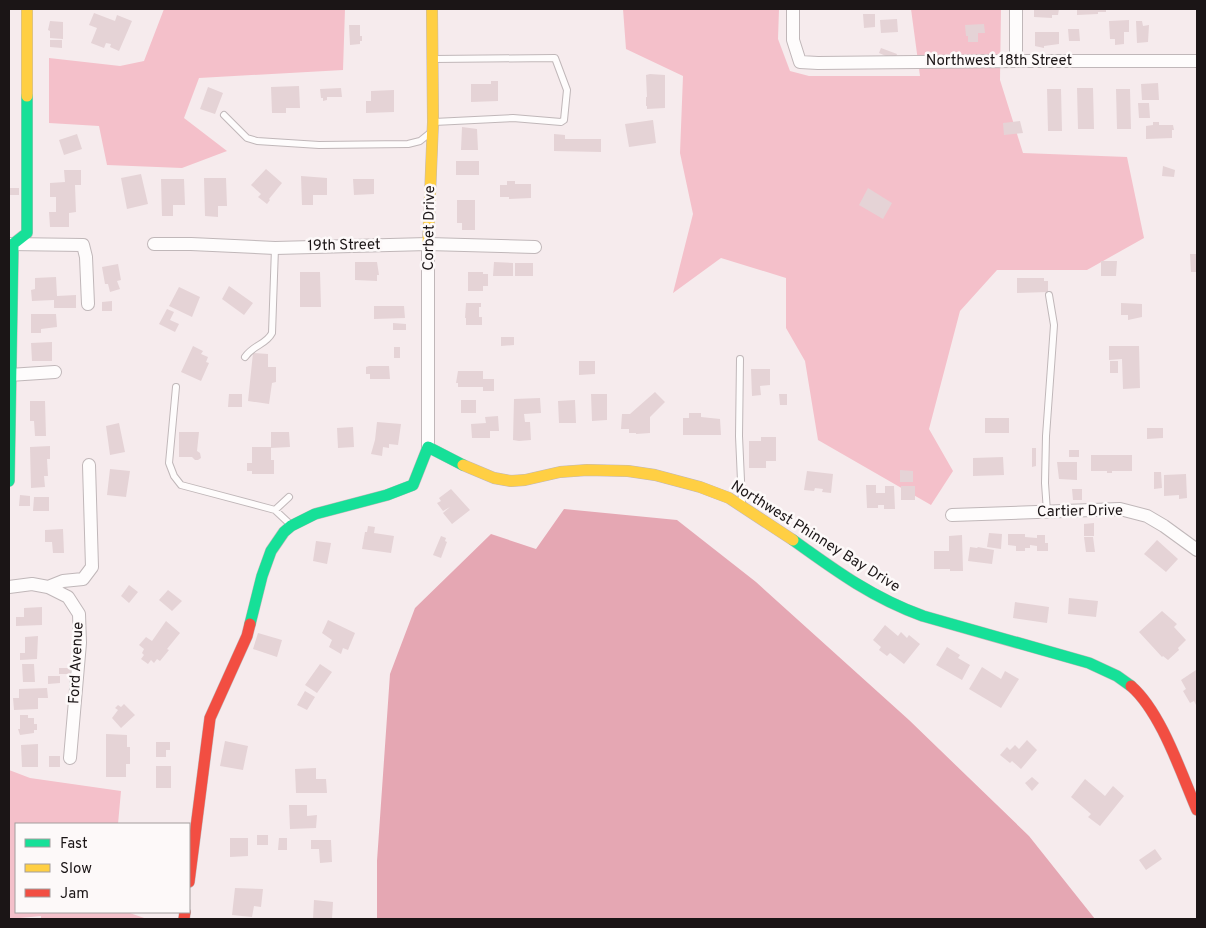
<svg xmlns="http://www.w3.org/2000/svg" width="1206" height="928" font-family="Overpass,sans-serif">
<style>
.forest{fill:#f4c0ca}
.water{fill:#e5a7b3}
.building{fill:#e5d3d6}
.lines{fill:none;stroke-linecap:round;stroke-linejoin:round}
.lane-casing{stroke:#c0b7b9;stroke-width:8}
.street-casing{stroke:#c0b7b9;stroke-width:14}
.fast-casing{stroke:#c0b7b9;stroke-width:12}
.slow-casing{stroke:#c0b7b9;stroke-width:12}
.jam-casing{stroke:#c0b7b9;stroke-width:12}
.lane{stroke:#fefcfc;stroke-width:6}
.street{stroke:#fefcfc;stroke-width:12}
.fast{stroke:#16e098;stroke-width:11}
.slow{stroke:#ffcf43;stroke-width:11}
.jam{stroke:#f24e42;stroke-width:11}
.labels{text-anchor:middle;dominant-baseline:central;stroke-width:5;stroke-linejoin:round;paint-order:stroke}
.street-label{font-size:15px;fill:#1b1516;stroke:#fdf9f9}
</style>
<rect width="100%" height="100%" fill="#f6ebed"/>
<path class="forest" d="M164,9H345L343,70L199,78L184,118L227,151L182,168L107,165L99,126L49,123V58L120,66L144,61Z
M623,9H779L778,39L790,71L809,76H920L911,9H1001L1000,80L1023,153L1127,157L1144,238L1087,270H997L960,311L929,429L953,471L931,505L818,440L805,361L786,328V278L721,258L673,293L693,214L680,153L683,76L626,49Z
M9,770L30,778L121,791L118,824H16V912H127L147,919H41V916L9,919Z"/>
<path class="water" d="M564,509L677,520L756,582L909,720L1029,836L1095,919H377V861L390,674L415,608L491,534L536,549Z"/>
<path class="building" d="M1034,9H1059L1058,15H1052V18L1034,17Z
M1077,9H1106V12H1098V14L1077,15Z
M94,13L115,21L117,15L132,21L119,51L110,47L111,44L106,43L104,48L91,43L97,28L89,25Z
M863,14H875V27L864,28Z
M897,19L898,32L881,33L880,20Z
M1129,20V32H1124V44L1115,45V39H1110L1109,21Z
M50,21L63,22V39L50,38V31L48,30Z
M1136,21H1142L1143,26L1149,25L1148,42L1137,43Z
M984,24L985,33H978V42H968V36H966L965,25Z
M349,25H360V36H362V41H360V44L350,45Z
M1068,29H1079L1080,41H1069Z
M1035,32H1059V44L1044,46V48L1035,46Z
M50,40H62V48L50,47Z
M881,48L897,54L895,60L879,53Z
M650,74L665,75V108L647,109V106H646V97H647L646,75Z
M491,81H498V101L471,102V84H491Z
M1158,83L1159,100H1142L1141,84Z
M299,86L300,108H286V113H272L271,87Z
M208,87L223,93L215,114L200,109Z
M341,88L342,97H327V100L323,101V98H321L320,89Z
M1077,88H1093L1094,129H1078Z
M1047,89H1061L1062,131H1048Z
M1116,89H1130L1131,129H1117Z
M394,90V112L366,113V101H371V91Z
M1138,103H1149L1150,118H1139Z
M653,120L656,143L629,147L625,124Z
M1020,121L1023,133L1004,135L1003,123Z
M1153,122H1159V125H1173L1174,130H1172V138L1146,139V126L1153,125Z
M462,127L477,129L478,150H461Z
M77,134L82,149L64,155L59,140Z
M554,134L565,135V139H601V152L554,151Z
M456,161H479V175H456Z
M1163,166L1175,170L1174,177L1162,176Z
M266,169L282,183L269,199L270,200L267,204L258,197L261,194L251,185Z
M64,170H81V185H75L76,212L69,213V227H50L49,212H56V197H50V183L65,182Z
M141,174L148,204L127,209L121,178Z
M301,176L327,178V195H313V205H302Z
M204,178H226L227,206H218V217L205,216Z
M161,179H184L185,205H173V216H162Z
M353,179H374V194L354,195Z
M507,181H515V184H531V198L509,199V197H500V185H507Z
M9,188H19V195H9Z
M868,188L892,203L883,219L859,205Z
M457,200H475V230H462V223H457Z
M1190,254H1197V272H1191Z
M1101,261H1117L1116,276H1101Z
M355,262H377L379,275H377V281L355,280Z
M494,262L513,263V276H493Z
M515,263H533V276H515Z
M118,264L121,280L117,281L120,289L110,292L108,284H105L102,267Z
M300,272H320L321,307H300Z
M468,272H483V274H488V286H483V291H468Z
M56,277L57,296L76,295V308H54V300L32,301L31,290L35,289V278Z
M1017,278H1044V281H1048V292L1017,293Z
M229,286L253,303L244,315L222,299Z
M179,287L200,297L192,317L169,306Z
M112,301V311H102V302Z
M466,303H481V307H479V317H482V325H466V318H465Z
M1121,303L1142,304V317L1128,320V315H1121Z
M374,306H404L405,318L374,319Z
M167,309L174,312L170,320L179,324L175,332L159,324Z
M31,314H56L57,327L41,329V333H31Z
M393,323L406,324V330H393Z
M501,337H514V345L501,346Z
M52,342V361H32L31,343Z
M193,346L203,351L201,354L208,357L206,362L209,363L201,381L181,372Z
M1109,346H1139L1140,388L1123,389L1122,359L1109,360Z
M394,347H400V358H394Z
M253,353L268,354V367H276V382L272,383L269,404L248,401Z
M579,361H595V374L579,375Z
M1110,361H1118V373H1110Z
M369,366H389L390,379H370V374H366V367Z
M751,369H770V385L760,386L761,395L752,396Z
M458,371H483V379H494V391H483V387H458V383H456Z
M655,392L665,402L650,417V433L636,434V433H629V429H621L622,414H630Z
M229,394H242V407H228Z
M591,394H607V420L592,421Z
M779,394H787V405H780Z
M540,398L541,413L524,414L525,422H530L531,440L519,441L513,440L514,399Z
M461,400H476V413H461Z
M575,400L576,423H559L558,401Z
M30,401H45L46,436H35L34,421H30Z
M689,413H701V417L720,419L721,435H683V418H689Z
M498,416L499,431H490V438H472L471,424L486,423L485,417Z
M985,418H1009V433H985Z
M377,422L401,424L398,445L389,444V448L383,447L382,456L371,454L375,440Z
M119,423L125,452L110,455L106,426Z
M353,427L354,447L338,448L337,428Z
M1147,428H1163V438L1147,439Z
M179,432H199L197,451L200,453L201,458L198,460H195L192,457H179Z
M271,432H289L290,447L271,448Z
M761,437H776V461H766V468H749V441H761Z
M50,446V459H47L48,476H44L45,487L31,488L30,447Z
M252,447H271V460H274V474H252V471H247V463H252Z
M1032,448H1036V466L1032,467Z
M1069,450H1079V457H1069Z
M1091,455H1132V471H1112V473H1107V471H1091Z
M1003,457L1004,475L973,476V458Z
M1057,462H1077V480L1059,479Z
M110,469L130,471L126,497L107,495Z
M900,470L913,471V482H900Z
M807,471L833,474L831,493L822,492L823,489L815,488L814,491L804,490Z
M1154,472H1161L1162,488L1154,489Z
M1186,474L1187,498L1179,499V495L1164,496V475Z
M866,485H876V493H885V486H894L895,509H884V505H878V508H867Z
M901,486H915V500H901Z
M451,489L470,510L452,524L443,513L450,507L443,511L437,503L441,501L439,498Z
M1072,489H1082V500H1073Z
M20,495L30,496V506H19Z
M34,497H49V511H33Z
M1094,523V536H1084V524Z
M368,526L375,527L374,533L394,536L391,553L362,549L365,532H367Z
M63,529L64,553H53L52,542H45V530Z
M989,533L1002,534L1001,549L987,547Z
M1008,534H1025V537L1037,538V535H1045V543H1048V551H1037V546L1030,545V548H1025V551H1016V546L1008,545Z
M962,535L963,571H950V569H934V551H949V536Z
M441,536L446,538L445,541L447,542L441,558L433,555Z
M1084,537H1093L1095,552H1086Z
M1157,540L1178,559L1166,572L1144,554Z
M316,541L331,543L327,564L313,561Z
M970,547L977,548L978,547L994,550L992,564L968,561Z
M129,585L138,592L129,603L121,596Z
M168,590L182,601L172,611L159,600Z
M1069,598L1098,601L1096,617L1068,614Z
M1015,602L1049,607L1047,623L1013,618Z
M42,607V625L16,626V617H24V608Z
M1162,611L1177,624L1174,627L1186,640L1178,648L1179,650L1168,660L1163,656L1162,657L1139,632Z
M328,620L355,633L348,650L343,648L341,654L329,647L332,640L322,633Z
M166,621L180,633L167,649L169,650L160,661L157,659L154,663L151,660L148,664L141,659L144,655L142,653L144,649L139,645L146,637L152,641Z
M885,625L898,636L901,632L907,638L909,635L920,644L904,664L890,653L887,656L879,650L881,647L873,640Z
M258,633L282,640L277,657L253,649Z
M38,636L37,659L20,660V653H25V637Z
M947,647L960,655L958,658L970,665L962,680L936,665Z
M22,664H34L35,682H23Z
M320,664L332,672L317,693L305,685Z
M982,667L1001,679L1005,671L1019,679L1001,708L969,689Z
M59,668H70V674H59Z
M1196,670L1197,672V707L1194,701L1190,703L1183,691L1186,689L1181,680Z
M48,676H60V683L48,684Z
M47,688L48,698H38V709L14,710L13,698H19V689Z
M305,691L315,697L307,710L297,705Z
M124,704L135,715L121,728L112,718L118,710L115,708L118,705L121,707Z
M20,715H28V718H34V724H37V730H34V733L20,735L18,729H20Z
M106,734L127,735V747H130V764H126V777H106Z
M1027,740L1037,750L1021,769L1012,761L1010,763L1000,755L1007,747L1010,750L1015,745L1019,749Z
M225,741L248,746L243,770L220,766Z
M156,742H170V750H166V757H156Z
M38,744V767H22L21,745Z
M49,756H60V767H49Z
M156,766H171V788H156Z
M316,768V779H326L327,793H296L295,769Z
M1032,777L1039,783L1032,791L1025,783Z
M1085,779L1105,796L1113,786L1124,796L1100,826L1088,817L1091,814L1071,797Z
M289,805H307V816L317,815L316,828L290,829Z
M257,835H268V845H257Z
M230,838H248V856L230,857Z
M279,838H287V850H278Z
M311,840H331L332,862L320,863L319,849H311Z
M1155,849L1162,859L1146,870L1139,860Z
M235,888L263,889L261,907L254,906L252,917L232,915Z
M314,900L333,902L332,919H313Z"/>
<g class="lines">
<defs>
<path id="lane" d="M224,115L247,138L257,141L319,145L408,144L420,141L430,133
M434,122L513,118L561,122L564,120L567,90L555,58L434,59
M245,357C254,344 266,345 272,333L275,248
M740,359L739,436L742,503
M176,387L169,463L174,476L181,485L275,510L291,525
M275,510L289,497
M1047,512L1045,483L1046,436L1054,325L1049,295"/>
<path id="street" d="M793,9V40L800,62L818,63L1016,61H1197
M1016,61V9
M10,244L83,245L86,257L88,304
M154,244H191L275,248L428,244L535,247
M9,375L55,372
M428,447V244
M952,515L1120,509L1147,516L1164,526L1197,550
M9,587L32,584L48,587L68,597L79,614L80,643L70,758
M48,587L63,581L83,579L92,567L89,465"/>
<path id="fast" d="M9,481L13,244L27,233V96
M793,540C836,571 873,598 923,616L1089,663L1117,676L1131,686
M250,624L262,576L271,551L284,532L291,526L315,514L387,495L413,485L428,447L463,465"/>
<path id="slow" d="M27,9V96
M428,244L433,122L432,9
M463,465L494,478L511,481L525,480L560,472L587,470L628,471L655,475L700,487L729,498L793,540"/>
<path id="jam" d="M1131,686C1161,712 1181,773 1197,810
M189,882L210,718L247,636L250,624
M184,919L185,912"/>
</defs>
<use href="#lane" class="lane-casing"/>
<use href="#street" class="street-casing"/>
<use href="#fast" class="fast-casing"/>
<use href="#slow" class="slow-casing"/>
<use href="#jam" class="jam-casing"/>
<use href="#lane" class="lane"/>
<use href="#street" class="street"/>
<use href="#fast" class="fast"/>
<use href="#slow" class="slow"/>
<use href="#jam" class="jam"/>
</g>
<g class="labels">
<g class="street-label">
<text x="999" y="61">Northwest 18th Street</text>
<text transform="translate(430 228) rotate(-89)">Corbet Drive</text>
<text transform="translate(344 246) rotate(-1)">19th Street</text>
<text transform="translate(1080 512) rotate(-1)">Cartier Drive</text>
<text transform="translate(815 537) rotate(32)">Northwest Phinney Bay Drive</text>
<text transform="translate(77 663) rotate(-87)">Ford Avenue</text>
</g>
</g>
<rect width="1206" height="928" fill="none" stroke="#1b1516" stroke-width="20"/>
<rect x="15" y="823" width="175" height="90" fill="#fdf9f9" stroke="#a39e9e"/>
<rect x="25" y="839" width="25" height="8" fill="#16e098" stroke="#a39e9e"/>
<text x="60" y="848" font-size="15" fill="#1b1516">Fast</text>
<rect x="25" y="864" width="25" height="8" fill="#ffcf43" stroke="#a39e9e"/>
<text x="60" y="873" font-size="15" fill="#1b1516">Slow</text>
<rect x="25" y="889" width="25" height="8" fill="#f24e42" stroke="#a39e9e"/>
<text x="60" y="898" font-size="15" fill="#1b1516">Jam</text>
</svg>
